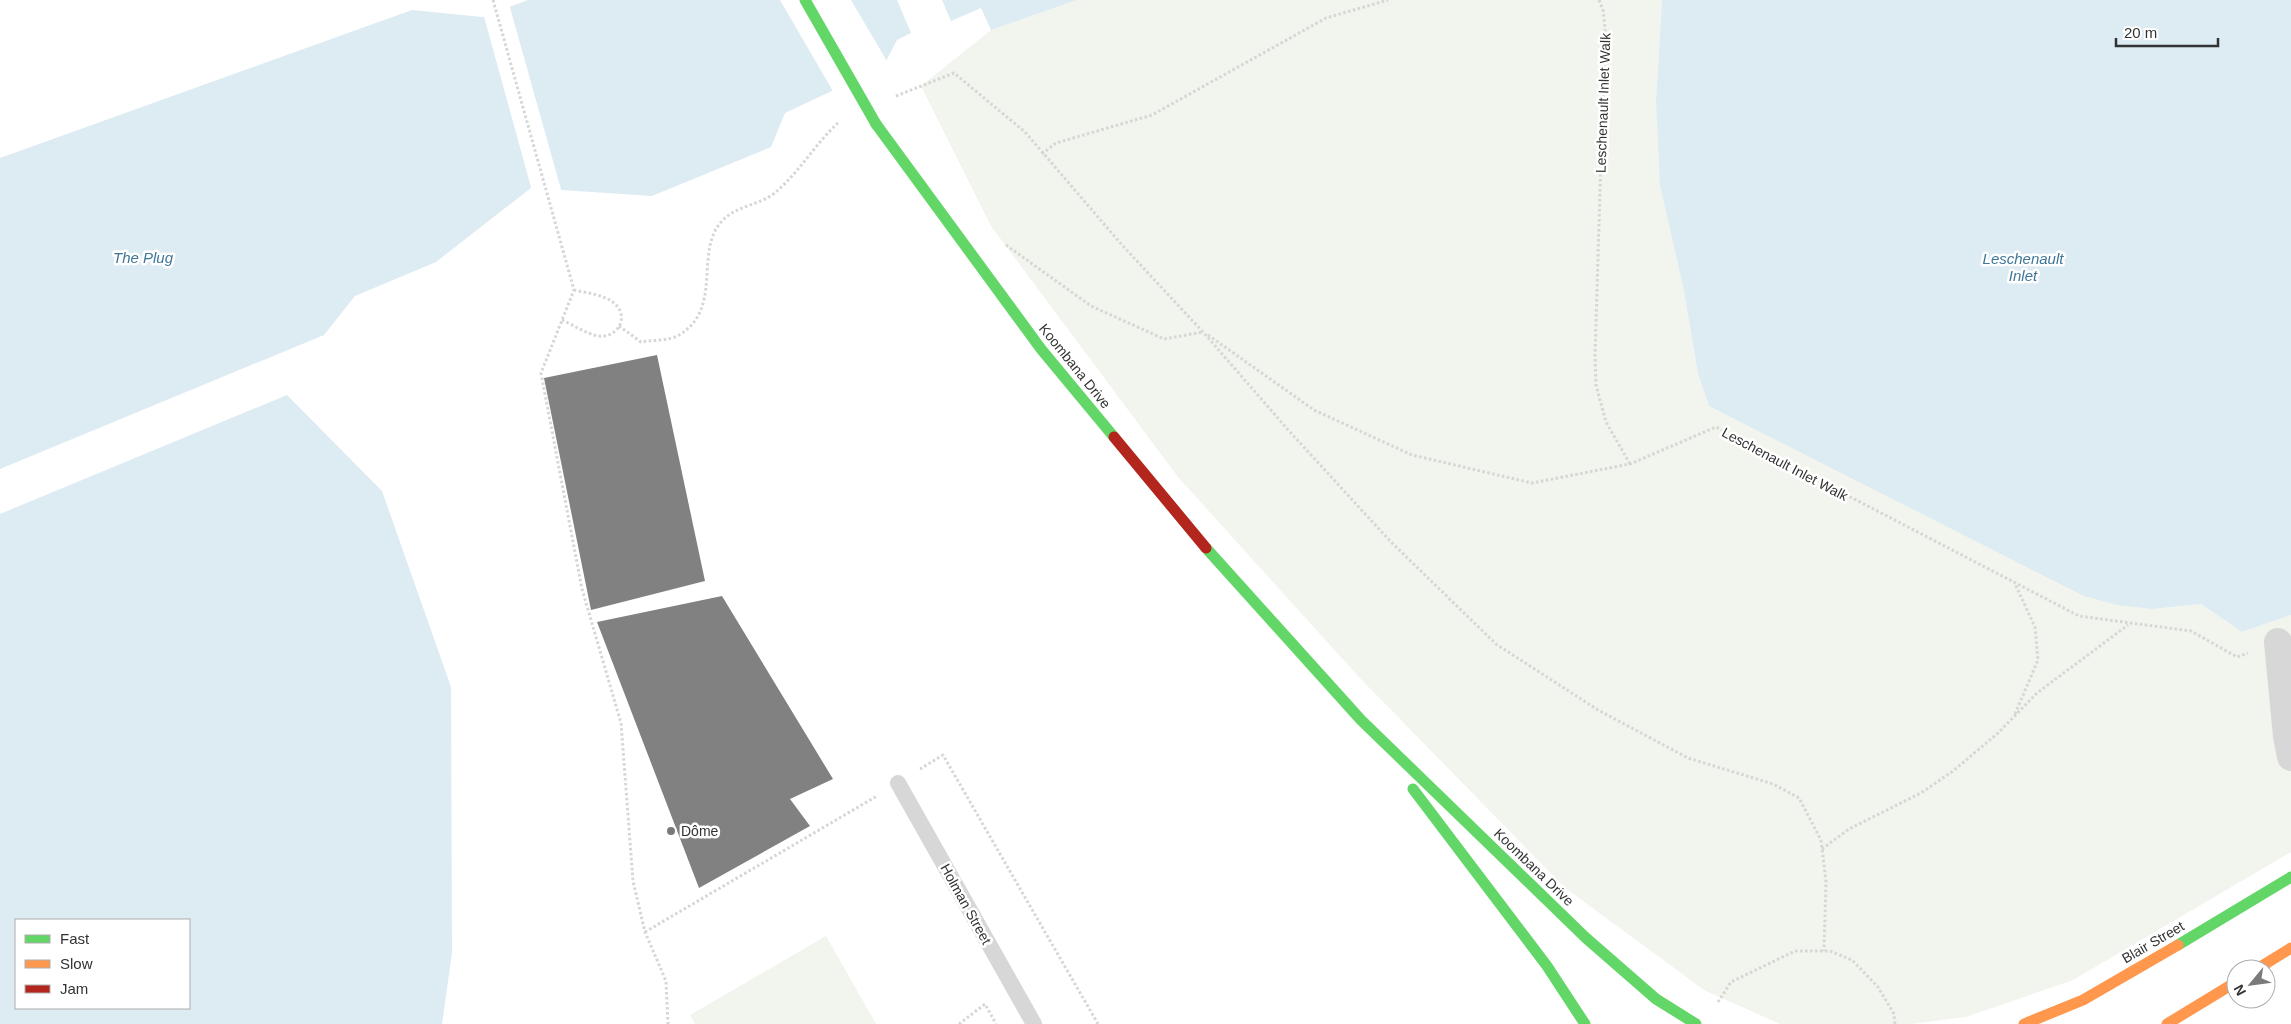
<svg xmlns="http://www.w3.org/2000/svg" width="2291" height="1024" font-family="Helvetica,sans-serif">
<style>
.green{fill:#f1f5ed}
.water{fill:#ddebf3;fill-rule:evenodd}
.pier{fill:#fff}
.building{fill:#818181}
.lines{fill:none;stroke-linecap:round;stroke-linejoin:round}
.path{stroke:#d6d6d6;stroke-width:3;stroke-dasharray:2.5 2.5;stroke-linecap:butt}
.lane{stroke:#d7d7d7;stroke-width:16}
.street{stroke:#d7d7d7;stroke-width:28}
.fast{stroke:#63d668;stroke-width:11}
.slow{stroke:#ff974d;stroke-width:11}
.jam{stroke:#b3261e;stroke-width:11}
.fast-bridge{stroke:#63d668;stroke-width:11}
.poi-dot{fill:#7a7a7a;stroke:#fff;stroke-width:2}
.labels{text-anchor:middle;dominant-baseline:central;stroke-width:5;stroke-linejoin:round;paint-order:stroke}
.street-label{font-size:14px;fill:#333;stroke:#fff}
.poi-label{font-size:14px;fill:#333;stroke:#fff;text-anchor:start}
.water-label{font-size:15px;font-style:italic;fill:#3f7597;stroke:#fff}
</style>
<rect width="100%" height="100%" fill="#fff"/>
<path class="green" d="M1077,0H1662L1656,99L1683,286L1698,374L1709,406L2153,609L2201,604L2242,632L2291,615V852L2073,980L1966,1017L1911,1024H1780L1704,990L1564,887L1358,676L1178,477L991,226L921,86L991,30Z
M826,936L876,1024H695L690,1015Z"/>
<path class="water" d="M528,0H897L911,33L897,40L883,67L785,113L771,147L652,196L531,188L436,262L355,296L324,335L0,469V158L412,10L482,17Z
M942,0H1077L991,30L981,8L951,21Z
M1662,0H2291V615L2242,632L2201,604L2153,609L2118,605L2084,596L1709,406L1698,374L1683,286L1660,185L1656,99Z
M287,395L382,491L451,687L452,953L442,1024H0V514ZM189,920V1008H16V920Z"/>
<path class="pier" d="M780,0H851L888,63L885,69L834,93Z
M509,4L562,193L532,191L483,13Z"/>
<path class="building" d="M657,355L705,581L591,610L544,378Z
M722,596L833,779L790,799L810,826L699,888L597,622Z"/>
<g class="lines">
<path class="path" d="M493,0L574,290L541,373L582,589L621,723L633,881L645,932L666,981L668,1024
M1599,0L1603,10L1605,27L1595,356L1596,385L1606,422L1630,464
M896,96L954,73L1025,132L1122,245L1203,332L1290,432L1390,541L1496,644L1598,710L1688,758L1773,784L1799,798L1821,840L1826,882L1824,951
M1042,154L1056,143L1152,115L1326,18L1388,0
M1006,245L1091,306L1164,339L1203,332
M562,320C573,325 587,334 598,336C615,339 629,320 617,306C608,295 587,293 574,290
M619,326L641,342C652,340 669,341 679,335C725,308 692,249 724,219C738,205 762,205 777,191C800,171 816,143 838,123
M1208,335L1314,410L1412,455L1532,483L1630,464L1716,427L2079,616L2191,631L2237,657L2248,653
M2015,714L2038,660L2035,627L2015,584
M920,769L943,755L1098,1024
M1822,849L1849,829L1921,793L1953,771L1997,734L2037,693L2128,625
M645,932L877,796
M1718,1002L1731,982L1795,951H1830L1852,960L1878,987L1894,1014L1895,1024
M959,1024L985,1004L996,1024"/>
<path class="lane" d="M898,783L1034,1024"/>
<path class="street" d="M2278,642L2287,736L2291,757"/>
<path class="fast" d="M876,124L1041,349L1114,437
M1206,548L1361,720L1586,938L1656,999L1696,1024
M1413,789L1547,966L1585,1024
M2178,945L2291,877"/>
<path class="slow" d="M2257,969L2291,948
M2024,1024L2083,1000L2178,945
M2167,1024L2236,982"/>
<path class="jam" d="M1114,437L1206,548"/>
<path class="fast-bridge" d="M805,0L876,124"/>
</g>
<circle class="poi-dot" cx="671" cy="831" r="5"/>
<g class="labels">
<g class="street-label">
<text transform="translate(1603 103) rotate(-88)">Leschenault Inlet Walk</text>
<text transform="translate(1075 366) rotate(51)">Koombana Drive</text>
<text transform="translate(1785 464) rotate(28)">Leschenault Inlet Walk</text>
<text transform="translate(1534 867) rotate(44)">Koombana Drive</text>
<text transform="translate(966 904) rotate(61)">Holman Street</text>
<text transform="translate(2153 942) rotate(-30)">Blair Street</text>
</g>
<g class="poi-label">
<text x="681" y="831">Dôme</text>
</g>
<g class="water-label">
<text x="143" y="257">The Plug</text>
<text x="2023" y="258">Leschenault<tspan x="2023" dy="17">Inlet</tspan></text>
</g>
</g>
<rect x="15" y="919" width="175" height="90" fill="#ffffff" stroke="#adadad"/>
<rect x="25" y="935" width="25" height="8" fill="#63d668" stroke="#adadad"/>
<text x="60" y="944" font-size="15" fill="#333333">Fast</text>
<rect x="25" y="960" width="25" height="8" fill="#ff974d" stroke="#adadad"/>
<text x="60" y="969" font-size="15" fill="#333333">Slow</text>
<rect x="25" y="985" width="25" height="8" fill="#b3261e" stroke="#adadad"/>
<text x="60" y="994" font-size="15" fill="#333333">Jam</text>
<g transform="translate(2251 984) rotate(241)"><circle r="24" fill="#ffffff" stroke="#adadad"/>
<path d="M0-4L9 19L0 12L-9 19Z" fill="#7a7a7a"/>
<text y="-8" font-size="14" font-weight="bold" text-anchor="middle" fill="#333333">N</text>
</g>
<path d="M2116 38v8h102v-8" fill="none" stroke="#333333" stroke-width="2.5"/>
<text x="2124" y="38" font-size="15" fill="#333333" stroke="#ffffff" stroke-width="4" paint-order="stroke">20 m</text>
</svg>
